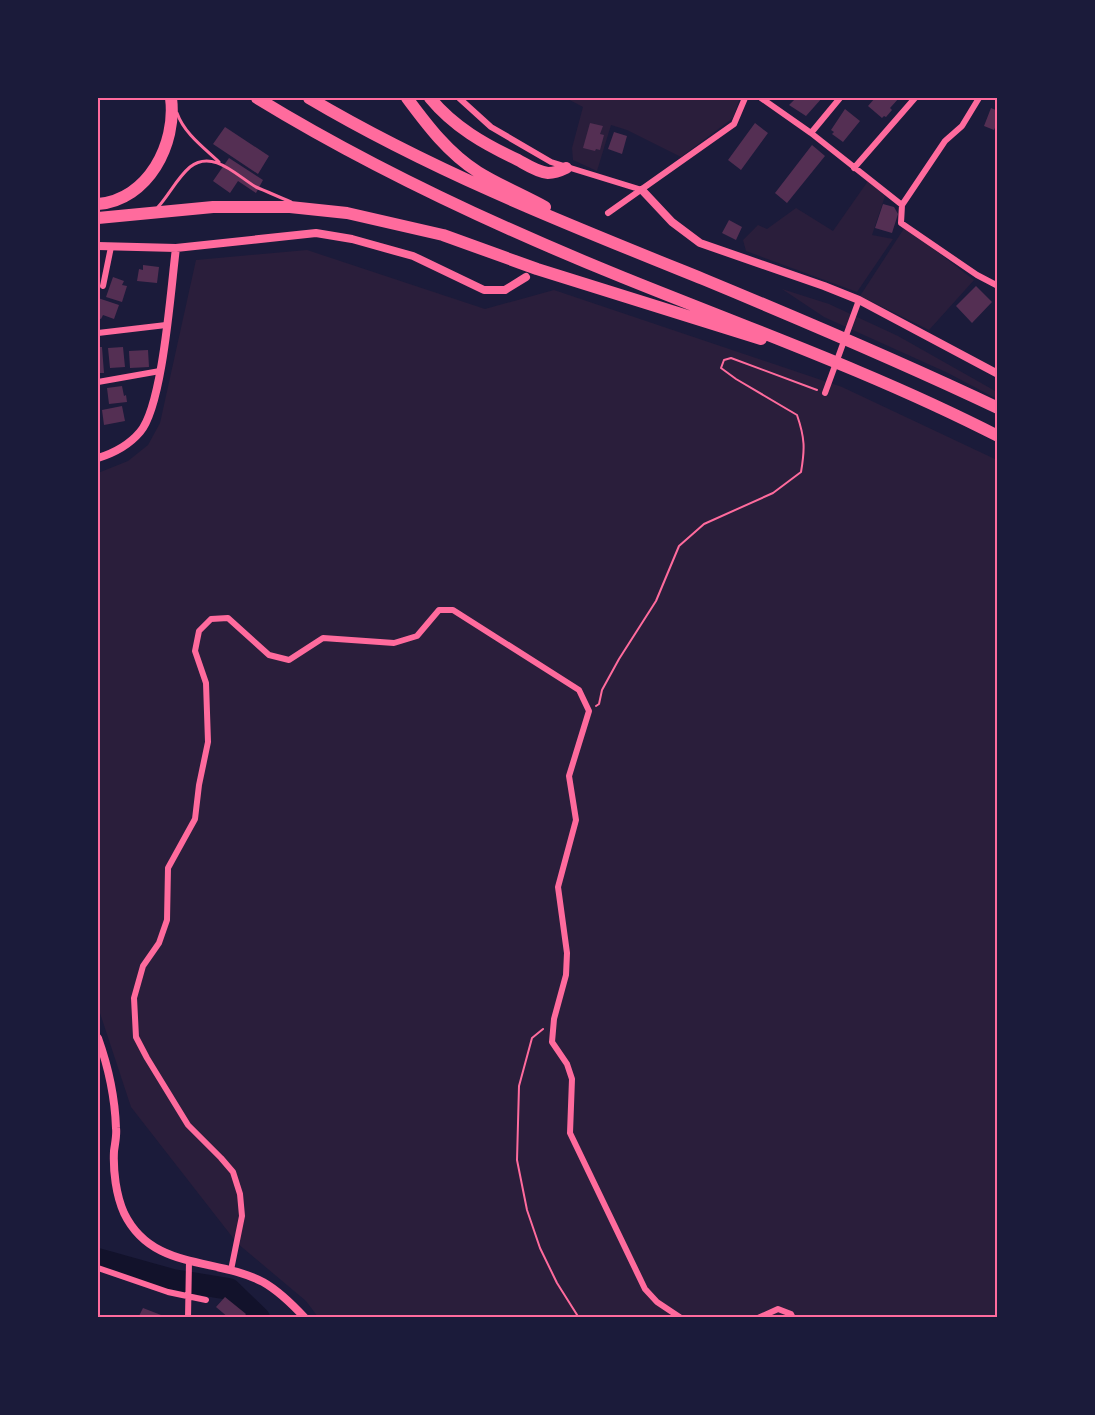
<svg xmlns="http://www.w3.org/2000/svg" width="1095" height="1415" font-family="'Public Sans',sans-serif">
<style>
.green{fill:#2a1e3b}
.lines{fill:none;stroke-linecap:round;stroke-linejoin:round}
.river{stroke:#12122b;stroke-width:22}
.building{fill:#542f53}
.path{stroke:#ff6b9d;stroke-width:2}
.service{stroke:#ff6b9d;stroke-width:3}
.minor{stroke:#ff6b9d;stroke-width:6}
.tertiary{stroke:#ff6b9d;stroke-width:8}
.motorway{stroke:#ff6b9d;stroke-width:12}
.neatline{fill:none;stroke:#ff6b9d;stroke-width:2}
</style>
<rect width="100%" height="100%" fill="#1b1b3a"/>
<path class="green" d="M566,98H740L733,118L681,157L627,130L611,125L597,171L573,160L572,148L583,107Z
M868,181L885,196L872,235L893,239L857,292L746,251L743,240L758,225L767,229L796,208L833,231Z
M905,227L974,280L929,330L860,296Z
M307,250L485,309L554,290L842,387L997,460V1317H318L306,1301L237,1243L131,1107L98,1007V473L128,461L148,445L160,423L196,260Z
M782,289L829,304L898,336L997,392V399L948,373L824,317Z"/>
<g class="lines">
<path class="river" d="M98,1259L173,1280L229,1289L259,1318"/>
</g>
<path class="building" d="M796,98H822L806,116L789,105Z
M875,98H899L890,108L892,110L886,117L884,116L882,118L868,106Z
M991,108L998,111V121L994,130L984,126Z
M845,109L860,121L843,142L832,134L834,132L831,130Z
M590,123L603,126L600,134L604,135L600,150L596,149L595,151L583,148Z
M755,123L768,133L741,170L728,160Z
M225,127L269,156L258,174L213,144Z
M614,132L627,136L622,154L608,149Z
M812,145L825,156L787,203L775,193Z
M229,158L263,180L256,193L238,181L230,193L213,181Z
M883,204L894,207L898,214L892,233L875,228Z
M729,220L742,227L736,240L722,233Z
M143,265L159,267L157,283L137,281L139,269L143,270Z
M113,277L124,281L122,285L127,286L122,302L106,297Z
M976,286L992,302L972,323L956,306Z
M98,298L119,305L114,319L103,315L101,319L98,318Z
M98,347H102L104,373H98Z
M123,347L125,367L110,368L108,348Z
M148,350L149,367L130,368L129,351Z
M122,386L124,396L126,395L127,402L109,404L107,388Z
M122,406L125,421L104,425L102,410Z
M225,1297L246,1314L243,1318H229L216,1307Z
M143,1308L161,1315L160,1318H138Z"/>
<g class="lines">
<path class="path" d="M596,706L599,704L602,690L619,659L656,601L679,546L704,524L773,493L801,472C805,449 805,438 797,415L736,379L721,368L724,360L731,358L817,390
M543,1029L532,1038L519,1086L517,1160L527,1210L540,1248L557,1283L579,1318"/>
<path class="service" d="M177,113C184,133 203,147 219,162
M158,207C169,195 177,178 190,167C213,149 237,176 256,187C268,192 279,197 291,202"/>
<path class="minor" d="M459,98L491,127L551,162L642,190
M761,98L811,133L902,205
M979,98L962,126L945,141L902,205L901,223L977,275L998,286
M811,133L840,98
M854,168L915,98
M608,213L734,124L745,98
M103,286L111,247
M98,333L166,325
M98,382L160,371
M825,393L859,300
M98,1268L168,1292L206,1300
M231,1270L242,1216L240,1194L233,1172L221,1158L188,1125L147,1058L136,1037L134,998L143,966L159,943L167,920L168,868L195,819L199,785L208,742L206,683L195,651L199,631L211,619L228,618L269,655L289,660L323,638L394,643L417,636L439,610H453L579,690L589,711L569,776L576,820L558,887L567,953L566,975L554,1019L552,1042L567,1064L572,1079L570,1133L645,1289L657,1302L681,1318
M188,1318L189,1261
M758,1318L778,1309L791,1314L793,1318"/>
<path class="tertiary" d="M642,190L672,222L700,243L824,286L859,300L998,374
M98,246L176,248L316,233L352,239L413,256L484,290H505L526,277
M98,458C114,453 129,445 140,432C163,406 171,286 176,248
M98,1038C108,1066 115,1098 116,1128C117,1135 115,1143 114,1151C113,1171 116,1195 124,1213C152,1271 215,1257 263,1282C279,1291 293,1305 305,1318"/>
<path class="motorway" d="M257,98C373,169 496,226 622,277C748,328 877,374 998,436
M309,98C434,172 569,225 703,279C802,320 901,362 998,408
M407,98C427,125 448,153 478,172C499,185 523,195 545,207
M430,98C454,127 484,144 518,160C527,165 537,172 548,173C555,173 560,171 566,168
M98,204C148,200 177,144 171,98
M98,218L213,207H290L347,213L443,235L537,269L761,339"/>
</g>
<rect width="1095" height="1415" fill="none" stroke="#1b1b3a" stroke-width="198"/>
<rect x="99" y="99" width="897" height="1217" class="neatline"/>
</svg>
